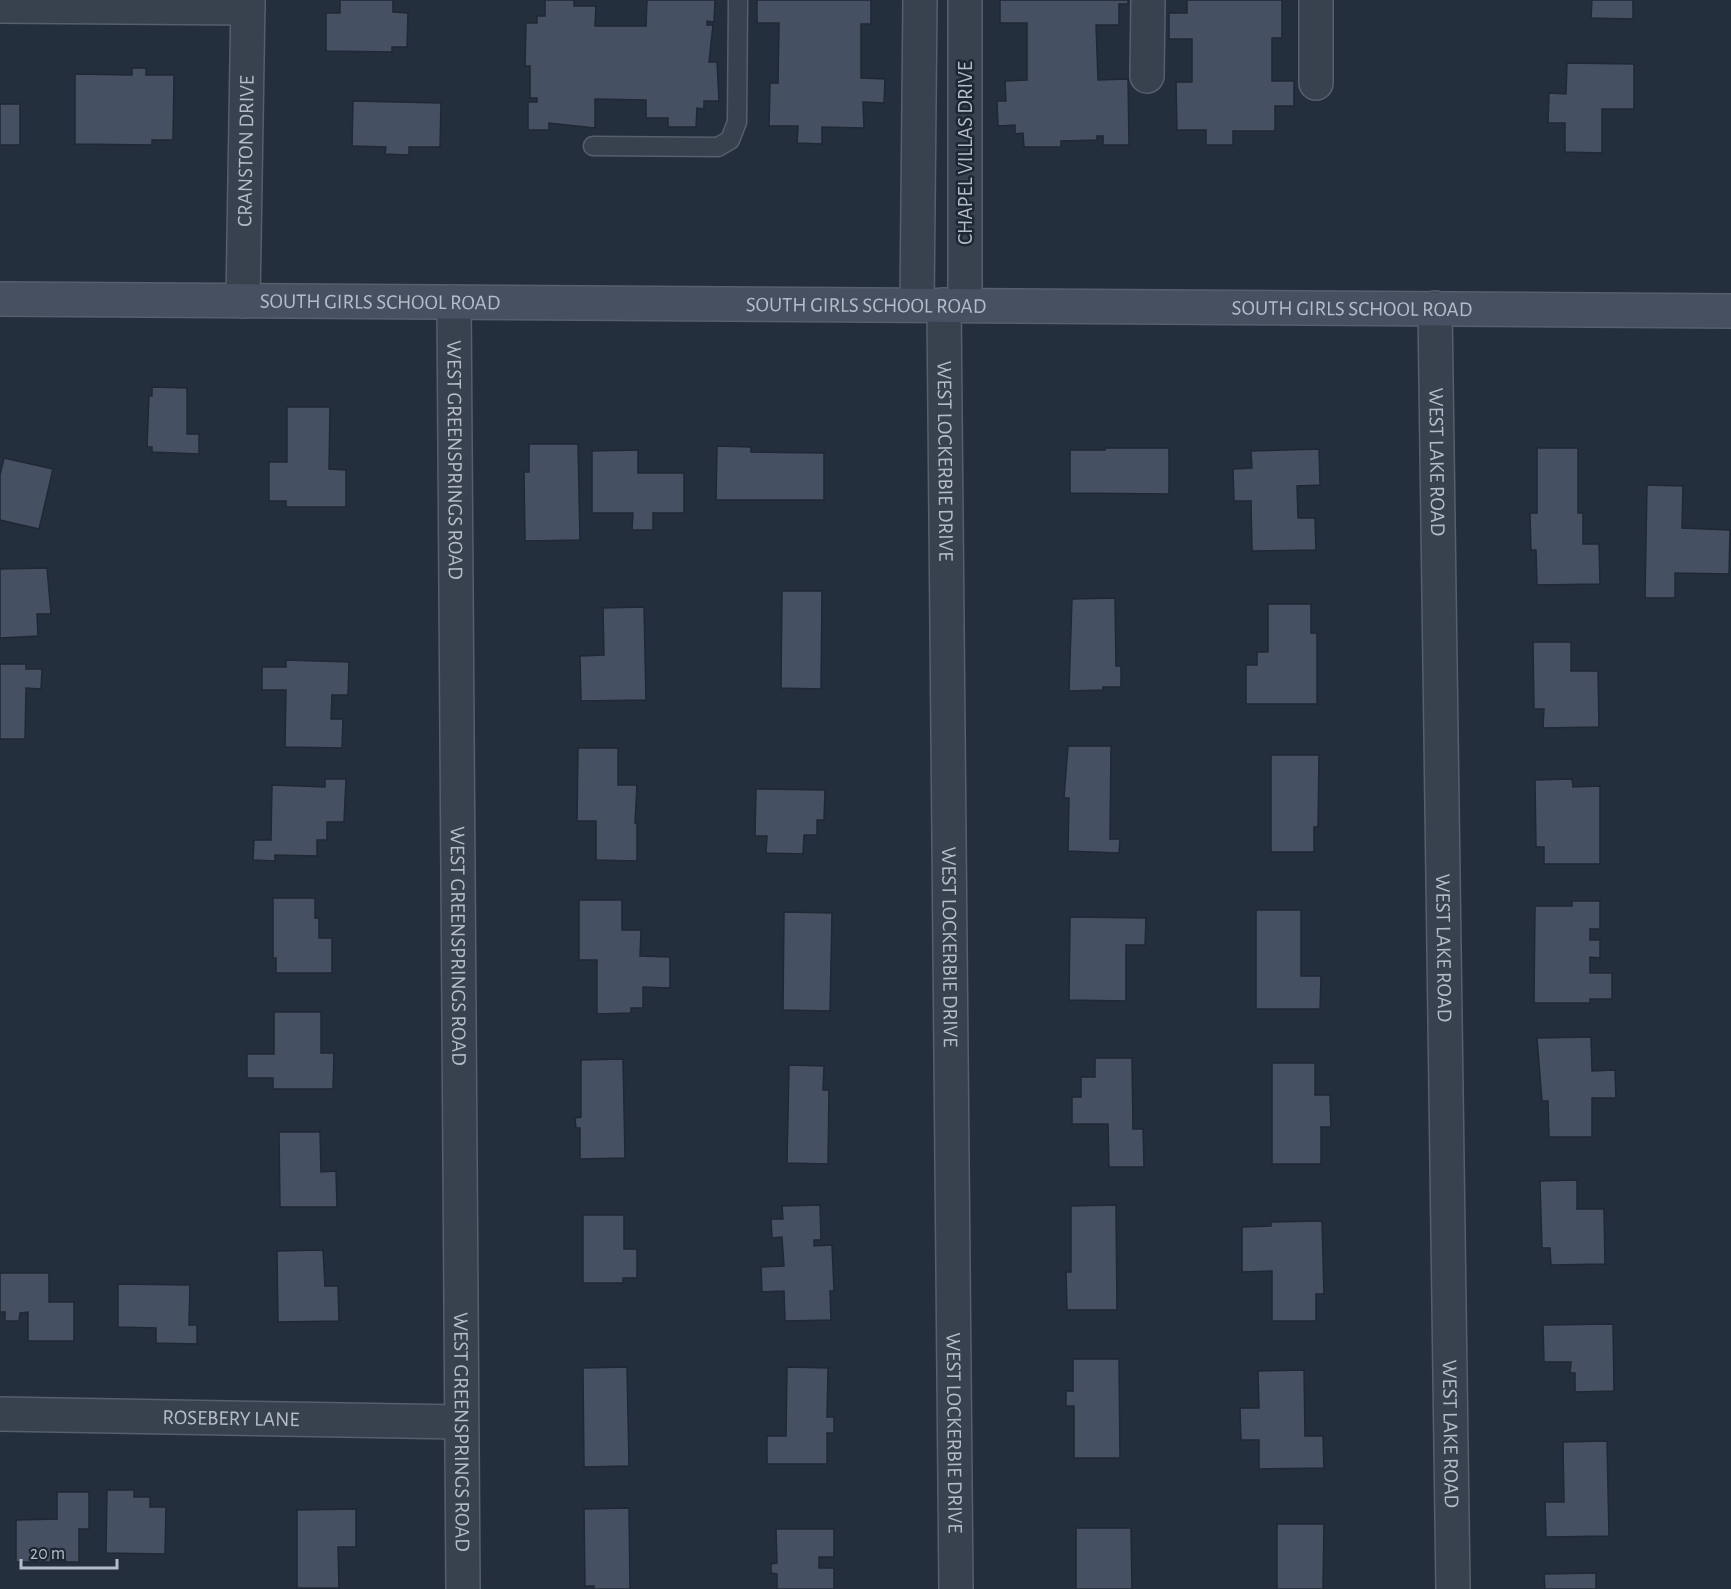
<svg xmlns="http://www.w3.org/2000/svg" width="1731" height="1589" font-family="'Alegreya Sans',sans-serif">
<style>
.building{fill:#455162;stroke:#1f2835;stroke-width:1.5}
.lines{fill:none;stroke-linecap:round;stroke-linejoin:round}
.service-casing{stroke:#565f6c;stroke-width:21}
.minor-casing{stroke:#565f6c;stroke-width:36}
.secondary-casing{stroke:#565f6c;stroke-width:36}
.service{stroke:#38414e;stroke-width:18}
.minor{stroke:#38414e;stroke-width:33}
.secondary{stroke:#465061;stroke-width:33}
.labels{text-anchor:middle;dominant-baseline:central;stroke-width:5;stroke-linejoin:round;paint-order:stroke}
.street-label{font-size:21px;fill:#b4bcc9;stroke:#1d2633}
</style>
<rect width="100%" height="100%" fill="#242f3e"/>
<path class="building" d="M340,0H393V12L408,13L407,47H392V52L326,51V13H340Z
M545,0H574V6H596L595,26H646L647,0H715L714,22L707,21V25H713L709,62H717L719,101H704V109L697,108L696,127H668V118H646V100L595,99V128L549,123V130H528V102H537V98H530V66H525L526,23H537V16H545Z
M757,0H871V24H861V78L885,79L884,103L863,102L864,128L822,127V144L797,143L798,126H769L770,83H778L779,23H757Z
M1000,0H1128V4H1119V25H1096L1098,80L1128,79L1129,145H1103V136H1097V140L1061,141V147H1024L1023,133L1015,134V125L998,126L997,101H1006L1005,81L1027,80V23H1000Z
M1187,0H1282V38H1272V81H1294V106H1275V131H1233V145H1206V130H1177L1176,82H1192V39H1169V13H1187Z
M1592,0H1633V19L1591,18Z
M1567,63L1634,64V109H1602V153L1565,152V123H1548L1549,93L1566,94Z
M132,68H146V75H174L173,140H152V145L75,144V74L132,75Z
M353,101L441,103L440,147H409V155L385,154L386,147L352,146Z
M0,104H20V145H0Z
M152,387L187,388V434H199V454L152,452V447H147L149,396H152Z
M287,407H330L329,469L346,470V507H286V501H269V462H287Z
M529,444H578L580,540L525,541L524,472H529Z
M717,446L751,447V452L824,453V500H716Z
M1105,448H1169V494L1070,493V450H1105Z
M1537,448H1578V513H1583V544H1599L1600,584L1537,585L1536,550H1531L1530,513H1537Z
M1319,449L1320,485L1297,486L1298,518H1315L1316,550L1252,551L1251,501H1234L1233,469L1252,468L1251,451Z
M638,450V473H684V513H653V530H632L633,513H592V451Z
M4,458L53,469L39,529L0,520V475Z
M1647,485L1683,486L1682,528L1730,530L1729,574L1675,573V598H1645Z
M47,568L51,614H37L38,636L0,638V569Z
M782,591H822L821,689L781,688Z
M1115,598L1116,666H1121V687H1103V690L1069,691L1072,599Z
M1268,604H1311V633H1317V704H1246V665H1257V652H1268Z
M644,607L646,700L581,701L580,656L604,655L603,608Z
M1533,642H1571V671H1598L1599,727L1543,728L1544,709H1534Z
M286,660L349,662L348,695H332L331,719H343L342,748L285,747L286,690H262V667H286Z
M0,664H26V669H42L41,689L26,688L25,739H0Z
M1068,746H1111L1110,839H1120L1119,853L1068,851L1069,798H1064Z
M578,748H618V785H637L635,823H637V861L596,860V821H577Z
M1271,755H1319L1318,827H1314V852H1271Z
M325,779H346L344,822H327V840H317V856L275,855V861L253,860L254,840H271L272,785L325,787Z
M1572,779L1573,787L1600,786V864H1544V847H1536L1535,780Z
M756,789L825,790L824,820H817V835H804L803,854L766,853L767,836H755Z
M273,898H315V918H319V938H332V973H276V958H273Z
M579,900H622V930H641L640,956L670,957V988L643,987V1008H631V1013L597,1014V960H579Z
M1572,901H1600V929H1590V940H1600V958L1590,957V973H1612V999H1590V1003H1534L1535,906H1572Z
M1256,910H1301V976H1321L1320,1009H1256Z
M784,912L832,913L830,1011L783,1010Z
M1070,917L1146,918L1145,945H1126V1001L1069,1000Z
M274,1012H321V1053H334L333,1089H273V1078H247V1054H274Z
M1591,1037L1592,1071L1615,1070L1616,1098H1592V1137H1549L1548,1101H1542L1537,1038Z
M1095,1058H1132L1133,1129H1143L1144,1167H1109L1108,1124H1072V1097H1081V1077H1095Z
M623,1059L625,1158L580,1159V1128H576L575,1118L581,1117V1060Z
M1272,1063H1315V1095H1330L1331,1127H1321V1164H1272Z
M789,1065L824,1066L823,1090H829L828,1164L787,1163Z
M279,1132H320L321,1172L336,1171L337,1207H280Z
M1577,1180V1209H1604L1605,1264L1551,1265L1550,1248H1542L1540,1181Z
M820,1205L821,1240H814V1246L832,1245L834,1291H830L831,1320L785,1321L784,1291L762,1292L761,1267L784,1266L782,1237L772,1238L771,1219H783L782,1206Z
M1116,1205L1117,1310H1067L1066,1272H1071V1206Z
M583,1215H624V1249H637V1278H623V1283H583Z
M1322,1221L1324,1294H1316V1321H1272V1271L1242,1272V1227L1271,1226V1222Z
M323,1250L325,1286H338L339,1321L278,1322L277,1251Z
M0,1273H49V1302H74V1341H28V1312L20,1313L19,1321H5V1312H0Z
M118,1284L190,1285L189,1325H197V1344L156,1343V1328L118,1327Z
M1613,1324L1614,1391L1575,1392V1373H1570L1571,1362H1544L1543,1325Z
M1073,1359H1119L1120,1458H1074V1406H1066V1391H1073Z
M627,1367L629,1466L584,1467L583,1368Z
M787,1367L828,1368L827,1417H834V1433H827V1464H767V1436H786Z
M1304,1370L1305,1436H1323L1324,1468L1259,1469V1440H1241L1240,1408H1259L1258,1371Z
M1607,1441L1609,1536L1546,1537L1545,1502H1564L1563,1442Z
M107,1490H134V1497H150V1507H166L165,1554L106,1553Z
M57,1492H89V1529H79V1562H16V1520L57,1519Z
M629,1508L630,1589H594V1586H585L584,1509Z
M356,1509V1547H338L339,1588H297V1510Z
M1277,1524H1324L1323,1589H1277Z
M1076,1528H1131L1132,1589H1076Z
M776,1529H834V1557H819V1568H834V1589H777V1574L771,1573V1564L777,1563Z
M1596,1573V1589H1545L1544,1574Z"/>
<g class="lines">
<defs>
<path id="service" d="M593,146L718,147L730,140L737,122L738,0"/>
<g id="minor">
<path d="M965,0V305"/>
<path d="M1316,0V83"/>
<path d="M0,6L248,8"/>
<path d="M1147,76L1148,0"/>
<path id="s1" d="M243,301L248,0"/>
<path id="s2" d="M454,302L463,1589"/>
<path d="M917,305L920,0"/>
<path id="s3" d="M944,305L956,1589"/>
<path id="s4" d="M1435,308L1453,1589"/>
<path id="s5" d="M0,1414L461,1422"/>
</g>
<g id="secondary">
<path id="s6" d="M0,299L1731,311"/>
</g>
</defs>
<use href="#service" class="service-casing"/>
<use href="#minor" class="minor-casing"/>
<use href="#secondary" class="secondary-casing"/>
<use href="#service" class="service"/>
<use href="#minor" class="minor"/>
<use href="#secondary" class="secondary"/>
</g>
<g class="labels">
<g class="street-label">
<text stroke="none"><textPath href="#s1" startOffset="150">CRANSTON DRIVE</textPath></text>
<text transform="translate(965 153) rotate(-90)">CHAPEL VILLAS DRIVE</text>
<text stroke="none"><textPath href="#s6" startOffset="380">SOUTH GIRLS SCHOOL ROAD</textPath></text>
<text stroke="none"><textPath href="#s6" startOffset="866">SOUTH GIRLS SCHOOL ROAD</textPath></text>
<text stroke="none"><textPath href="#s6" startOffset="1352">SOUTH GIRLS SCHOOL ROAD</textPath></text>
<text stroke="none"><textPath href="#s2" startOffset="158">WEST GREENSPRINGS ROAD</textPath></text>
<text stroke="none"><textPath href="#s3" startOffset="156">WEST LOCKERBIE DRIVE</textPath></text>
<text stroke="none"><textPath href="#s4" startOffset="154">WEST LAKE ROAD</textPath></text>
<text stroke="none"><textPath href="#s2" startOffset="644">WEST GREENSPRINGS ROAD</textPath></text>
<text stroke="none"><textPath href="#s3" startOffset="642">WEST LOCKERBIE DRIVE</textPath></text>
<text stroke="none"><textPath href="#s4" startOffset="640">WEST LAKE ROAD</textPath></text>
<text stroke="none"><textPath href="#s5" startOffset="231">ROSEBERY LANE</textPath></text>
<text stroke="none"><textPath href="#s2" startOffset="1130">WEST GREENSPRINGS ROAD</textPath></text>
<text stroke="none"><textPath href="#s3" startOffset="1128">WEST LOCKERBIE DRIVE</textPath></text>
<text stroke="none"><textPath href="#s4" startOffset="1126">WEST LAKE ROAD</textPath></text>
</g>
</g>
<path d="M21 1559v9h96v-9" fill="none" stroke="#b4bcc9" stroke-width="3"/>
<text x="30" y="1559" font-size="18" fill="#b4bcc9" stroke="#1d2633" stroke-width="4.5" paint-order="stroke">20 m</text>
</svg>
